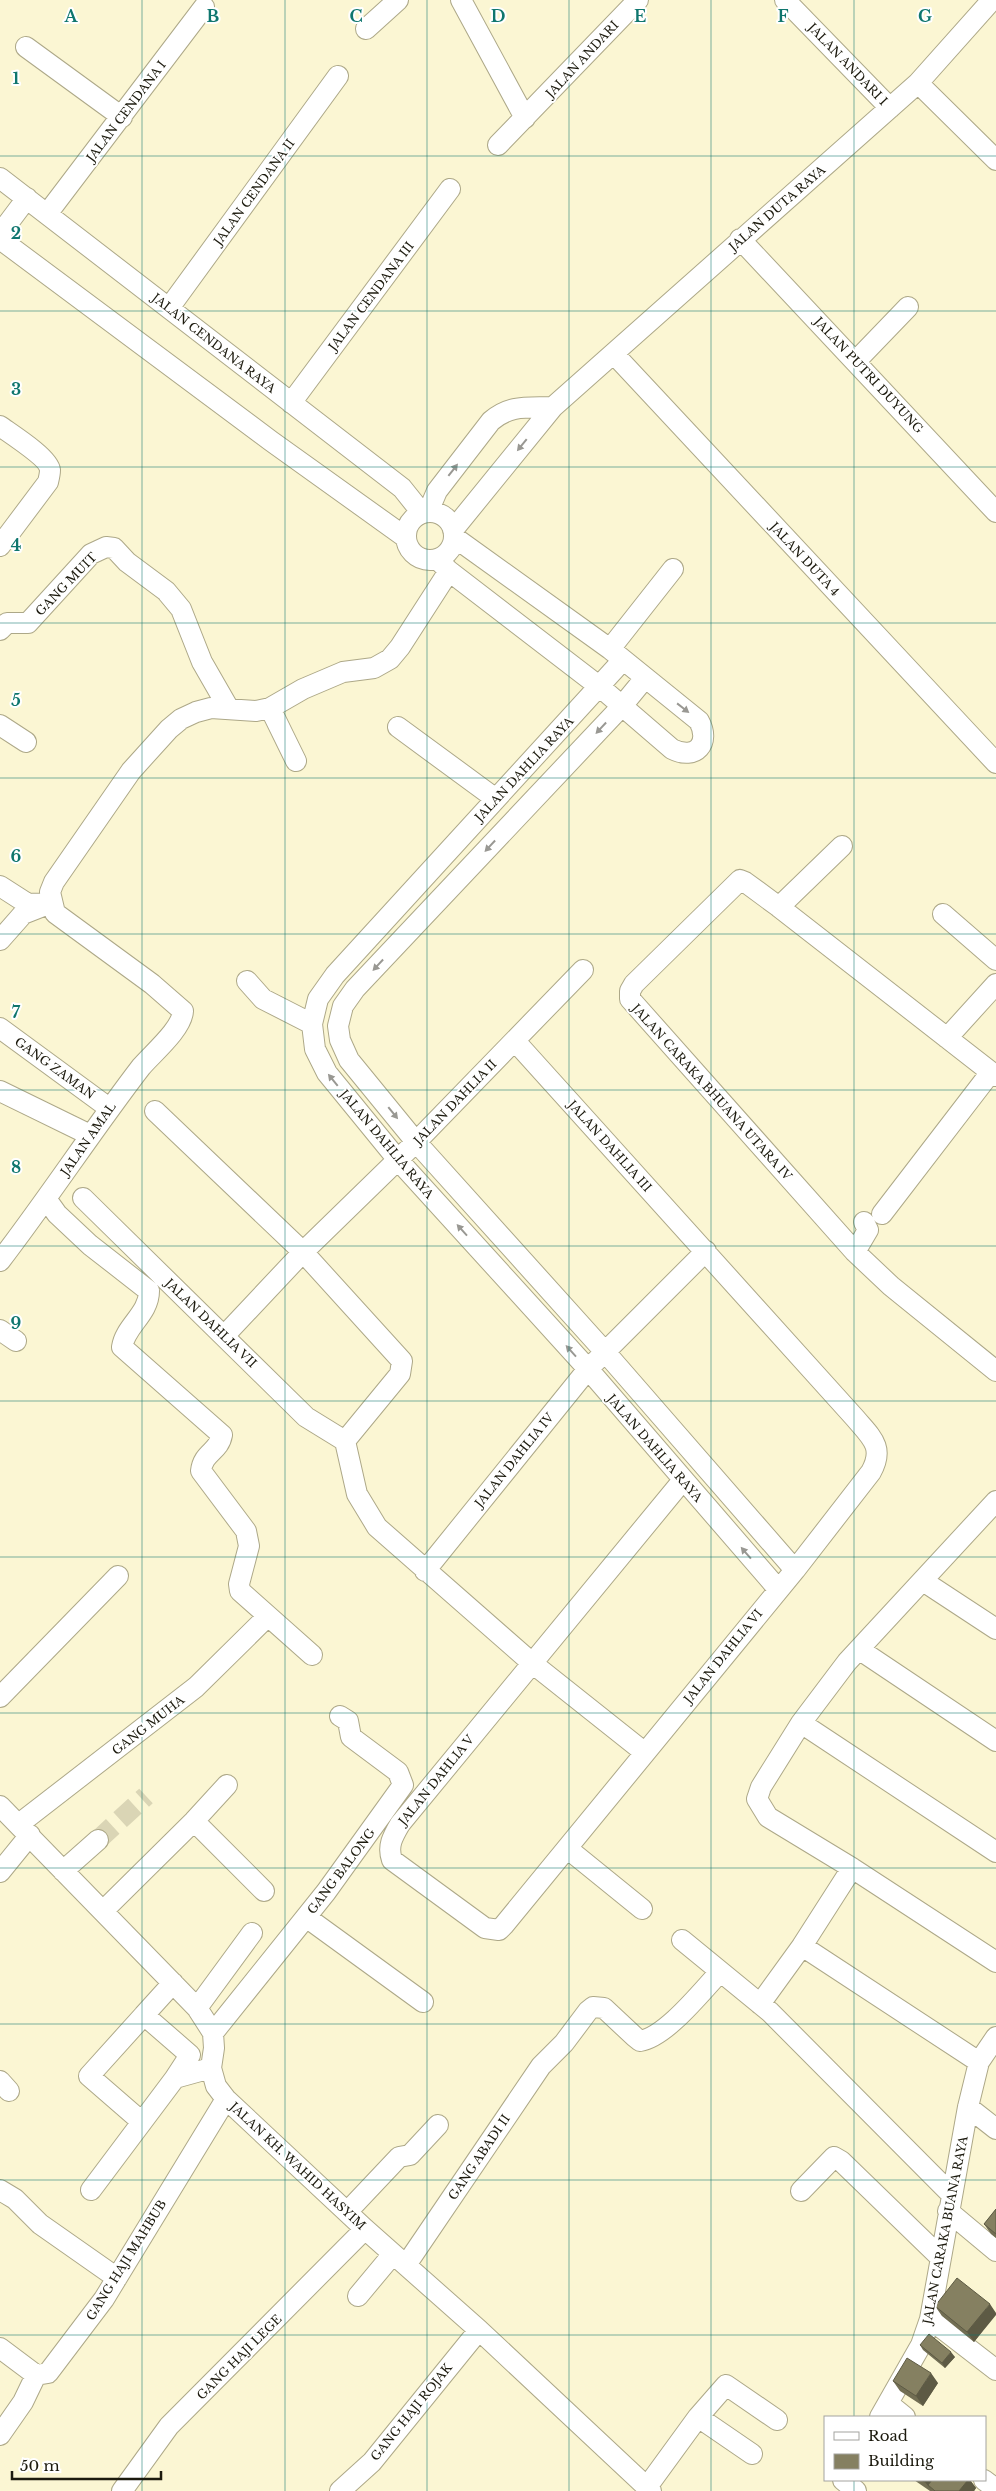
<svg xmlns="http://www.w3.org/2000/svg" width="996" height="2491" font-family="'Libre Baskerville',serif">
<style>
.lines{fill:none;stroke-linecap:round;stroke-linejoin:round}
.minor-tunnel{stroke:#dad5b5;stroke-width:20;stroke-dasharray:20 10;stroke-linecap:butt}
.minor-casing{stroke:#ada888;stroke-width:22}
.minor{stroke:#fff;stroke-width:20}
.wall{fill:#726e53}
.shaded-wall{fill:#5d5a44}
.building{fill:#858061;stroke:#5d5a44}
.oneway{fill:#999893}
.grid{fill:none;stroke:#0f766e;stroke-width:1;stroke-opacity:0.55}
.labels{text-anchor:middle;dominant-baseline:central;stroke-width:4;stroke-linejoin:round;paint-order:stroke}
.street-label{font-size:12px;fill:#1c1a0e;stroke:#fff}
.grid-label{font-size:16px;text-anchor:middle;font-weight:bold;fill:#0f766e;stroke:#fff;stroke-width:4;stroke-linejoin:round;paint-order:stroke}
</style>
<rect width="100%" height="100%" fill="#fbf6d3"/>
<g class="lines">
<path class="minor-tunnel" d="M98,1840L146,1796"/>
<defs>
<path id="minor" d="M461,0L525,118
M785,0L890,108
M366,29L398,0
M26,47L122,117
M918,83L996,160
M498,145L638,0
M0,178L402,488L422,513
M47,214L204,7
M0,234L27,198
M0,239L271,441L405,537
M740,239L996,512
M169,308L338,76
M614,354L996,763
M856,361L908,307
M291,403L450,189
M0,426C11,434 49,458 50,470C50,474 49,478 48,482L0,546
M406 536a24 24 0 1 1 48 0a24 24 0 1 1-48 0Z
M428,512L437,491L491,421C511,404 528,408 553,407
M453,530L553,407L918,83L992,0
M437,559L449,571L600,687L672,749C696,761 711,743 699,721L610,649L454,537
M0,630L7,623H28L91,554L106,547L114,548L127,562L166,591L181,609L202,662L229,709
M610,649L673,569
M623,660L335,975L318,999L312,1024L315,1049L327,1073L398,1160L588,1369L778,1589
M645,678L622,706L355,989L343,1006L338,1026L340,1040L349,1060L416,1142L606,1353L795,1570
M270,708L296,761
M0,725L26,742
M398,727L496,799
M0,886L28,904L48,903
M779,907L842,846
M943,914L996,960
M0,940L23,914L51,903
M247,981L263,999L312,1024
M0,1028L109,1108
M947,1038L996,984
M515,1041L855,1418C871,1437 885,1447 871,1472L795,1570L504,1925L499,1930L485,1928L392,1860C387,1846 393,1836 400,1824L683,1480
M996,1076L779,907L745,882L740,880L634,984L630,991V999L855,1252L891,1286L996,1371
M0,1091L90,1135
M155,1111L303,1252L402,1361L400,1374L345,1441L357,1494L377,1527L532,1663L644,1752
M83,1198L306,1417L345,1441
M47,1200L57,1214L90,1245L149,1291C149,1314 125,1326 122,1347L222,1435C219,1452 203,1452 201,1471L246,1531L249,1546L239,1584L240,1591L312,1655
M882,1214L991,1072
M855,1252L868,1230L864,1222
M0,1261C49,1197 92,1131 141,1067C153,1053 182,1029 183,1011L152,984L55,913L50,892L54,882L131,771L169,729L181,719L196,712L211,708L256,711L270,708L303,689L343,672L374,668L390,659L400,647L449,571
M0,1330L16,1341
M225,1335L303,1252L416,1142L583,970
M996,1501L847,1662L801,1723L761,1787L757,1799L768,1817L852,1868L996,1962
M425,1571L588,1369L706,1251
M923,1581L996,1629
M860,1650L996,1741
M0,1697L118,1576
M801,1723L996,1852
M0,1806L197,2008L213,2033L214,2048L211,2068L216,2086L226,2099L365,2229L479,2330L651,2491
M194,1821L264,1891
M19,1824L196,1687L268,1616
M568,1849L642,1909
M63,1871L98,1840
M0,1872L30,1835
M103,1911L194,1821L227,1785
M306,1917L423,2002
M682,1940L770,2012L951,2194
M802,1946L979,2062
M760,2004L802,1946L852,1868
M197,2008L252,1933
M144,2015L173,1983
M213,2033L326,1892L403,1785L398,1772L351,1737L348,1721L340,1716
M0,2081L9,2091
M968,2107L996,2129
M142,2122L89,2076L144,2015L190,2055L175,2078
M0,2190L15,2199L40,2224L117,2278
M91,2190L175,2078L211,2068
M801,2191L834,2157L841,2161L940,2257
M348,2211L399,2157L410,2155L438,2125
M948,2211L996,2251
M406,2265L541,2066L564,2043L588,2011L593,2007L604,2008L635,2037L640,2041C666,2037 702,1991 720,1972
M358,2296L393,2254
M930,2319L996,2370
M0,2348L36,2375
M889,2404L905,2417
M698,2417L752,2454
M880,2417L921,2345L930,2319L968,2107L979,2062L996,2037
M0,2435L23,2402L36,2375L48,2373L104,2299L226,2099
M843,2480L856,2491
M984,2480L996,2489
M647,2487L698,2417L726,2385L777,2420
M122,2491L169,2426L365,2229
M340,2491L372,2462L479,2330"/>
</defs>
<use href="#minor" class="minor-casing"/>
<use href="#minor" class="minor"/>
</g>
<path class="wall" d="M996,2209V2238L991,2234L984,2224Z
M935,2306L996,2313L974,2342L942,2316Z
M920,2345L955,2357L945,2368L923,2350Z
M893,2381L938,2383L923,2406L900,2391Z
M914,2480H970L976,2488L974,2491H930Z"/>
<path class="shaded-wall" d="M990,2304L996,2313V2315L974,2342L967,2332Z
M951,2352L955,2357L945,2368L942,2363Z
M931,2373L938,2383L923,2406L916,2396Z
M927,2480H941L928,2485L932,2491L925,2482Z
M968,2480H970L976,2488L974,2491H959Z"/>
<path class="building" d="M996,2209V2234L984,2224Z
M957,2278L990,2304L967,2332L935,2306Z
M929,2334L951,2352L942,2363L920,2345Z
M907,2358L931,2373L916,2396L893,2381Z
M921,2480H927L925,2482Z
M932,2480H968L959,2491H935L928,2485Z"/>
<defs><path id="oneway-solid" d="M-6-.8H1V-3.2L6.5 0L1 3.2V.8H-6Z" transform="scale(1.25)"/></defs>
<g class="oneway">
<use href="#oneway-solid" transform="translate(522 445) rotate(129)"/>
<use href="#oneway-solid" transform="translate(453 470) rotate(-52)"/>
<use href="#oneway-solid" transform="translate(683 708) rotate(38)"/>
<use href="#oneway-solid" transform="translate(601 728) rotate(133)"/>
<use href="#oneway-solid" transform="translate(490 846) rotate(133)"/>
<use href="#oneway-solid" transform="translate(378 965) rotate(133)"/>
<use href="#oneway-solid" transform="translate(333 1080) rotate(-129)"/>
<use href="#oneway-solid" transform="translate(393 1113) rotate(51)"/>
<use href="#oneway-solid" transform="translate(462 1230) rotate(-132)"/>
<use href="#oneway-solid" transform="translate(571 1351) rotate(-132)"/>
<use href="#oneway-solid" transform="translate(746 1553) rotate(-131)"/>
</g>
<path class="grid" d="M142,0V2491M285,0V2491M427,0V2491M569,0V2491M711,0V2491M854,0V2417M0,156H996M0,311H996M0,467H996M0,623H996M0,778H996M0,934H996M0,1090H996M0,1246H996M0,1401H996M0,1557H996M0,1713H996M0,1868H996M0,2024H996M0,2180H996M0,2335H996M854,2480V2491"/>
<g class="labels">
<g class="street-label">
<text transform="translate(582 59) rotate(-47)">JALAN ANDARI</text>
<text transform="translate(848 64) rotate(46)">JALAN ANDARI I</text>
<text transform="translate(126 111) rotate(-53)">JALAN CENDANA I</text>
<text transform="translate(254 192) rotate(-54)">JALAN CENDANA II</text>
<text transform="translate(777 208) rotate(-41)">JALAN DUTA RAYA</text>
<text transform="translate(371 296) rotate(-53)">JALAN CENDANA III</text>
<text transform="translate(214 343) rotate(38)">JALAN CENDANA RAYA</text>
<text transform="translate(869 375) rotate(47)">JALAN PUTRI DUYUNG</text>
<text transform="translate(805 559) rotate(47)">JALAN DUTA 4</text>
<text transform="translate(66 584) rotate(-46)">GANG MUIT</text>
<text transform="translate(524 769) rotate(-47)">JALAN DAHLIA RAYA</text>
<text transform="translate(55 1068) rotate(36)">GANG ZAMAN</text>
<text transform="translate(712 1092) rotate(48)">JALAN CARAKA BHUANA UTARA IV</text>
<text transform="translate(455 1102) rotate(-46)">JALAN DAHLIA II</text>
<text transform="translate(88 1139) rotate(-55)">JALAN AMAL</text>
<text transform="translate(387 1144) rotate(50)">JALAN DAHLIA RAYA</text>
<text transform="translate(610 1146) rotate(48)">JALAN DAHLIA III</text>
<text transform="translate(211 1323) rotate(44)">JALAN DAHLIA VII</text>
<text transform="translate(655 1448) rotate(49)">JALAN DAHLIA RAYA</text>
<text transform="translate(514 1460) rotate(-51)">JALAN DAHLIA IV</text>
<text transform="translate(723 1656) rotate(-51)">JALAN DAHLIA VI</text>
<text transform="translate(148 1725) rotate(-38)">GANG MUHA</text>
<text transform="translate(436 1780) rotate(-51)">JALAN DAHLIA V</text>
<text transform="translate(341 1871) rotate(-53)">GANG BALONG</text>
<text transform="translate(479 2157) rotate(-56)">GANG ABADI II</text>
<text transform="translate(298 2166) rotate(43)">JALAN KH. WAHID HASYIM</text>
<text transform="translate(945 2230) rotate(-79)">JALAN CARAKA BUANA RAYA</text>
<text transform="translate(126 2260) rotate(-58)">GANG HAJI MAHBUB</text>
<text transform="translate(239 2357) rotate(-45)">GANG HAJI LEGE</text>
<text transform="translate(411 2412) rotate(-51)">GANG HAJI ROJAK</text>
</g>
</g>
<g class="grid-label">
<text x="71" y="22">A</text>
<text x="213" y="22">B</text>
<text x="356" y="22">C</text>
<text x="498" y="22">D</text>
<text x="640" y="22">E</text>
<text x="783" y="22">F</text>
<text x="925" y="22">G</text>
<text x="16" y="84">1</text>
<text x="16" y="239">2</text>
<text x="16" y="395">3</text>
<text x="16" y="551">4</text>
<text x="16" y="706">5</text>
<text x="16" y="862">6</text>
<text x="16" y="1018">7</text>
<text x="16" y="1173">8</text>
<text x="16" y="1329">9</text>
</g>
<rect x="824" y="2416" width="162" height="65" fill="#ffffff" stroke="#a4a39f"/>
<rect x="834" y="2432" width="25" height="8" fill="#ffffff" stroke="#a4a39f"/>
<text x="868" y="2441" font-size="15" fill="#1c1a0e">Road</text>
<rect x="834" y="2454" width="25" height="15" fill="#858061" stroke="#a4a39f"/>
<text x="868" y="2466" font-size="15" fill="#1c1a0e">Building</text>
<path d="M12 2471v8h149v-8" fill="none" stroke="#1c1a0e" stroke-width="2.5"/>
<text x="20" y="2471" font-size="15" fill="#1c1a0e" stroke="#ffffff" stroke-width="4" paint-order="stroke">50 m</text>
</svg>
